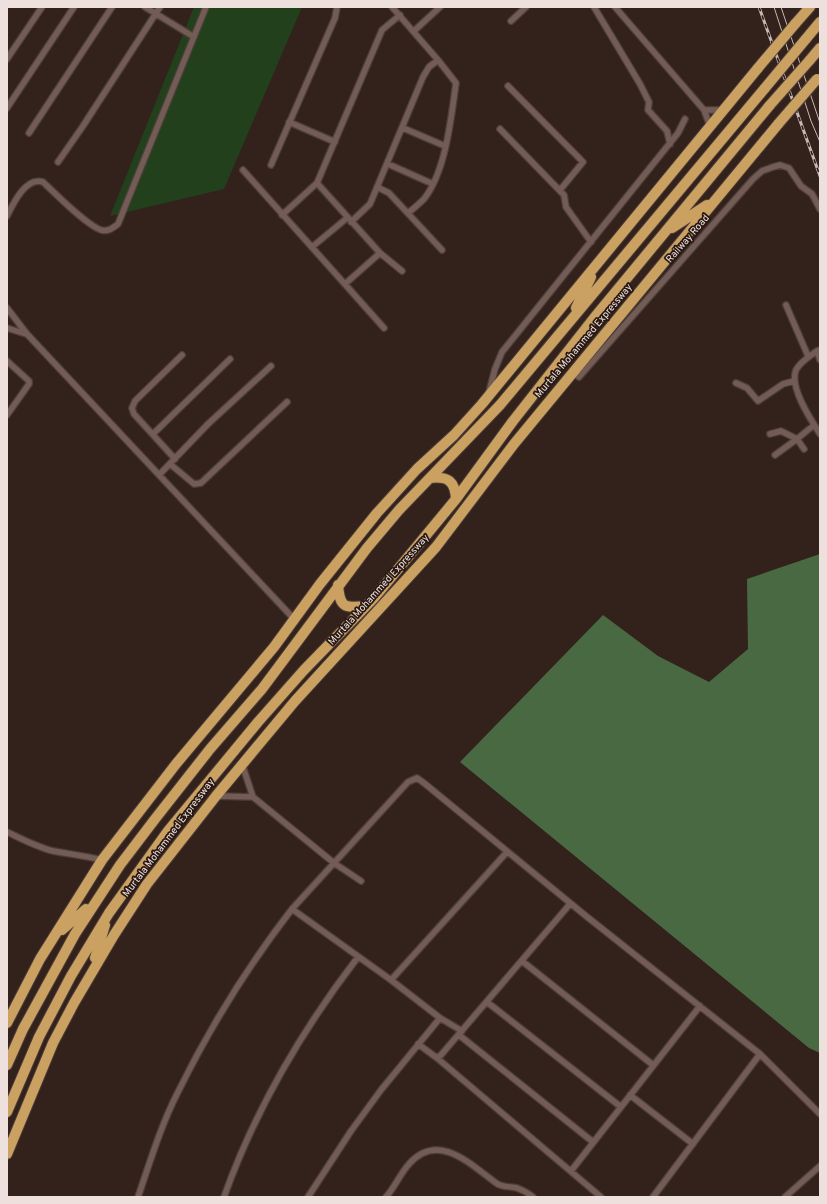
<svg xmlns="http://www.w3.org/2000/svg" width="827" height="1204" font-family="Overpass,sans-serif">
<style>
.green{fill:#23401d}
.forest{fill:#496943}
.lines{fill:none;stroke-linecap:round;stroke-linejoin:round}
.street-casing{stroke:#4d3e39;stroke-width:8}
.highway-casing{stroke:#4d3e39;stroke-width:12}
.street{stroke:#725c55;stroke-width:5.5}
.highway{stroke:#cba161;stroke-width:10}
.tram{stroke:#c6b8b4;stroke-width:1}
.rail-casing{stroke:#c6b8b4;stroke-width:3}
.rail{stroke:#291812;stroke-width:1.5;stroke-dasharray:4.5;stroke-linecap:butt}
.highway-bridge-casing{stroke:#4d3e39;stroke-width:12;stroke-linecap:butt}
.highway-bridge{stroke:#cba161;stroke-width:10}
.labels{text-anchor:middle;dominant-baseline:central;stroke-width:3.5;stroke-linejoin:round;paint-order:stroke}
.street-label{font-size:10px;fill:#eee1dd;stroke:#291812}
</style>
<rect width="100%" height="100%" fill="#33211b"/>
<path class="green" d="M194,7H302L224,189L110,216Z"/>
<path class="forest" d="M820,554V1053L809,1048L460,762L603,615L658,656L709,682L748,649L747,579Z"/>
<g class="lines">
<defs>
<path id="street" d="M145,7L194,37
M392,7L438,60L456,83C451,118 446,171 424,199C419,204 413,209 408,213
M594,7L640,84L649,102L648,110L667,131L670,144
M615,7L704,110L710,126
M511,21L526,7
M414,31L440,7
M7,59L42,7
M508,86L583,162L560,190
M7,108L74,7
M704,110H723
M289,122L335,142
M403,128L445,146
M500,129L564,195L566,207L591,242
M29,133L112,7
M58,162L83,126L160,7
M388,164L433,184
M271,165L335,18L337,7
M243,170L384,328
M317,183L380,253L345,284
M377,187L389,193L442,250
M282,215L317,183L382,30L400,15
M7,216C13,204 26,176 43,182C56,194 86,225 101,230C108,232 113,228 118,224L206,7
M351,222L370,204L423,77L429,67L438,60
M312,247L347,218
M380,253L402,271
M786,305L808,356
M7,308L27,334L294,619
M7,328L26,334
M820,350L817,351L820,360
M817,351C810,356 800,362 796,370C789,387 811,420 820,434
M7,361L29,381V384L7,415
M574,373L579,377L753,179L762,171L773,167L780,165L789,168L801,186L812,194L820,209
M736,383L747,388L758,401L783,384L794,381
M489,392L495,369L502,352L678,133L685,119
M153,434L230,359
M770,434L781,431L797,439L775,455
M804,449L797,439L814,425
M175,459L134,414L132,408L135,401L182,355
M170,464L194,484L201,483L287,402
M159,475L208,424L271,366
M242,764L253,797L334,863L361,881
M216,796L253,797
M7,832C22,839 37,847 53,851C69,854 86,856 102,860
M507,852L391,980L292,909L408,782L417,778L424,783L586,916L760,1054L820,1114
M522,961L653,1065
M391,980L440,1018L462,1031
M487,1002L621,1107
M459,1035L593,1142
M418,1044L437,1058L441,1055L570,904
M437,1058L601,1197
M630,1095L693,1144
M571,1171L700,1006
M138,1197C150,1162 161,1125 178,1092C210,1027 248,966 292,909
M224,1197C255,1110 302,1030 358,957
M308,1197L351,1131L381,1090L440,1018
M386,1197C395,1187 400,1174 409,1164C438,1131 470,1164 496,1183C503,1188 510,1186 517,1188C523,1190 528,1193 533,1197
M653,1197L760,1054
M785,1197L820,1166"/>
<path id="highway" d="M795,24L810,7
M805,40L820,22
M809,61L820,48
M672,228L707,205
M576,308L591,277
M430,478C448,476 455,481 456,499
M338,585C340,608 344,608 366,606
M62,930L86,909
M95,958L105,925
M7,1023L40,959L102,860L176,764L274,647L320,584L377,513L417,469L454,435L482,404L758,68
M7,1065L23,1029L75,934L120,865L155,819L210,749L262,689L367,548L399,510L500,405L765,88
M7,1112L39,1037L71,976L109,913L168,831L258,722L304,670L374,598L418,545L456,499L513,421L594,318L770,105
M7,1154L53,1043L74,1003L114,935L147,884L216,796L295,701L436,547L514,444L779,123"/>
</defs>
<use href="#street" class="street-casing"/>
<use href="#highway" class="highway-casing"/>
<use href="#street" class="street"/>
<use href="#highway" class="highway"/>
<path class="tram" d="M774,7L811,121L820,142
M781,7L820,123"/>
<defs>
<path id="rail" d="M759,7L820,176"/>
</defs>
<use href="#rail" class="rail-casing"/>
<use href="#rail" class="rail"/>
<defs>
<path id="highway-bridge" d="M758,68L795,24
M765,88L805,40
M770,105L809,61
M779,123L817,79"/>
</defs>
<use href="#highway-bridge" class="highway-bridge-casing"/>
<use href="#highway-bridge" class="highway-bridge"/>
</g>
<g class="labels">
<g class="street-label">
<text transform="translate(688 239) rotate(-49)">Railway Road</text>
<text transform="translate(584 341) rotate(-50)">Murtala Mohammed Expressway</text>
<text transform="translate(379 590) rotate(-48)">Murtala Mohammed Expressway</text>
<text transform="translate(169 838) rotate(-53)">Murtala Mohammed Expressway</text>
</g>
</g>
<rect width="827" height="1204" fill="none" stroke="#eee1dd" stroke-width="16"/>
</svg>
